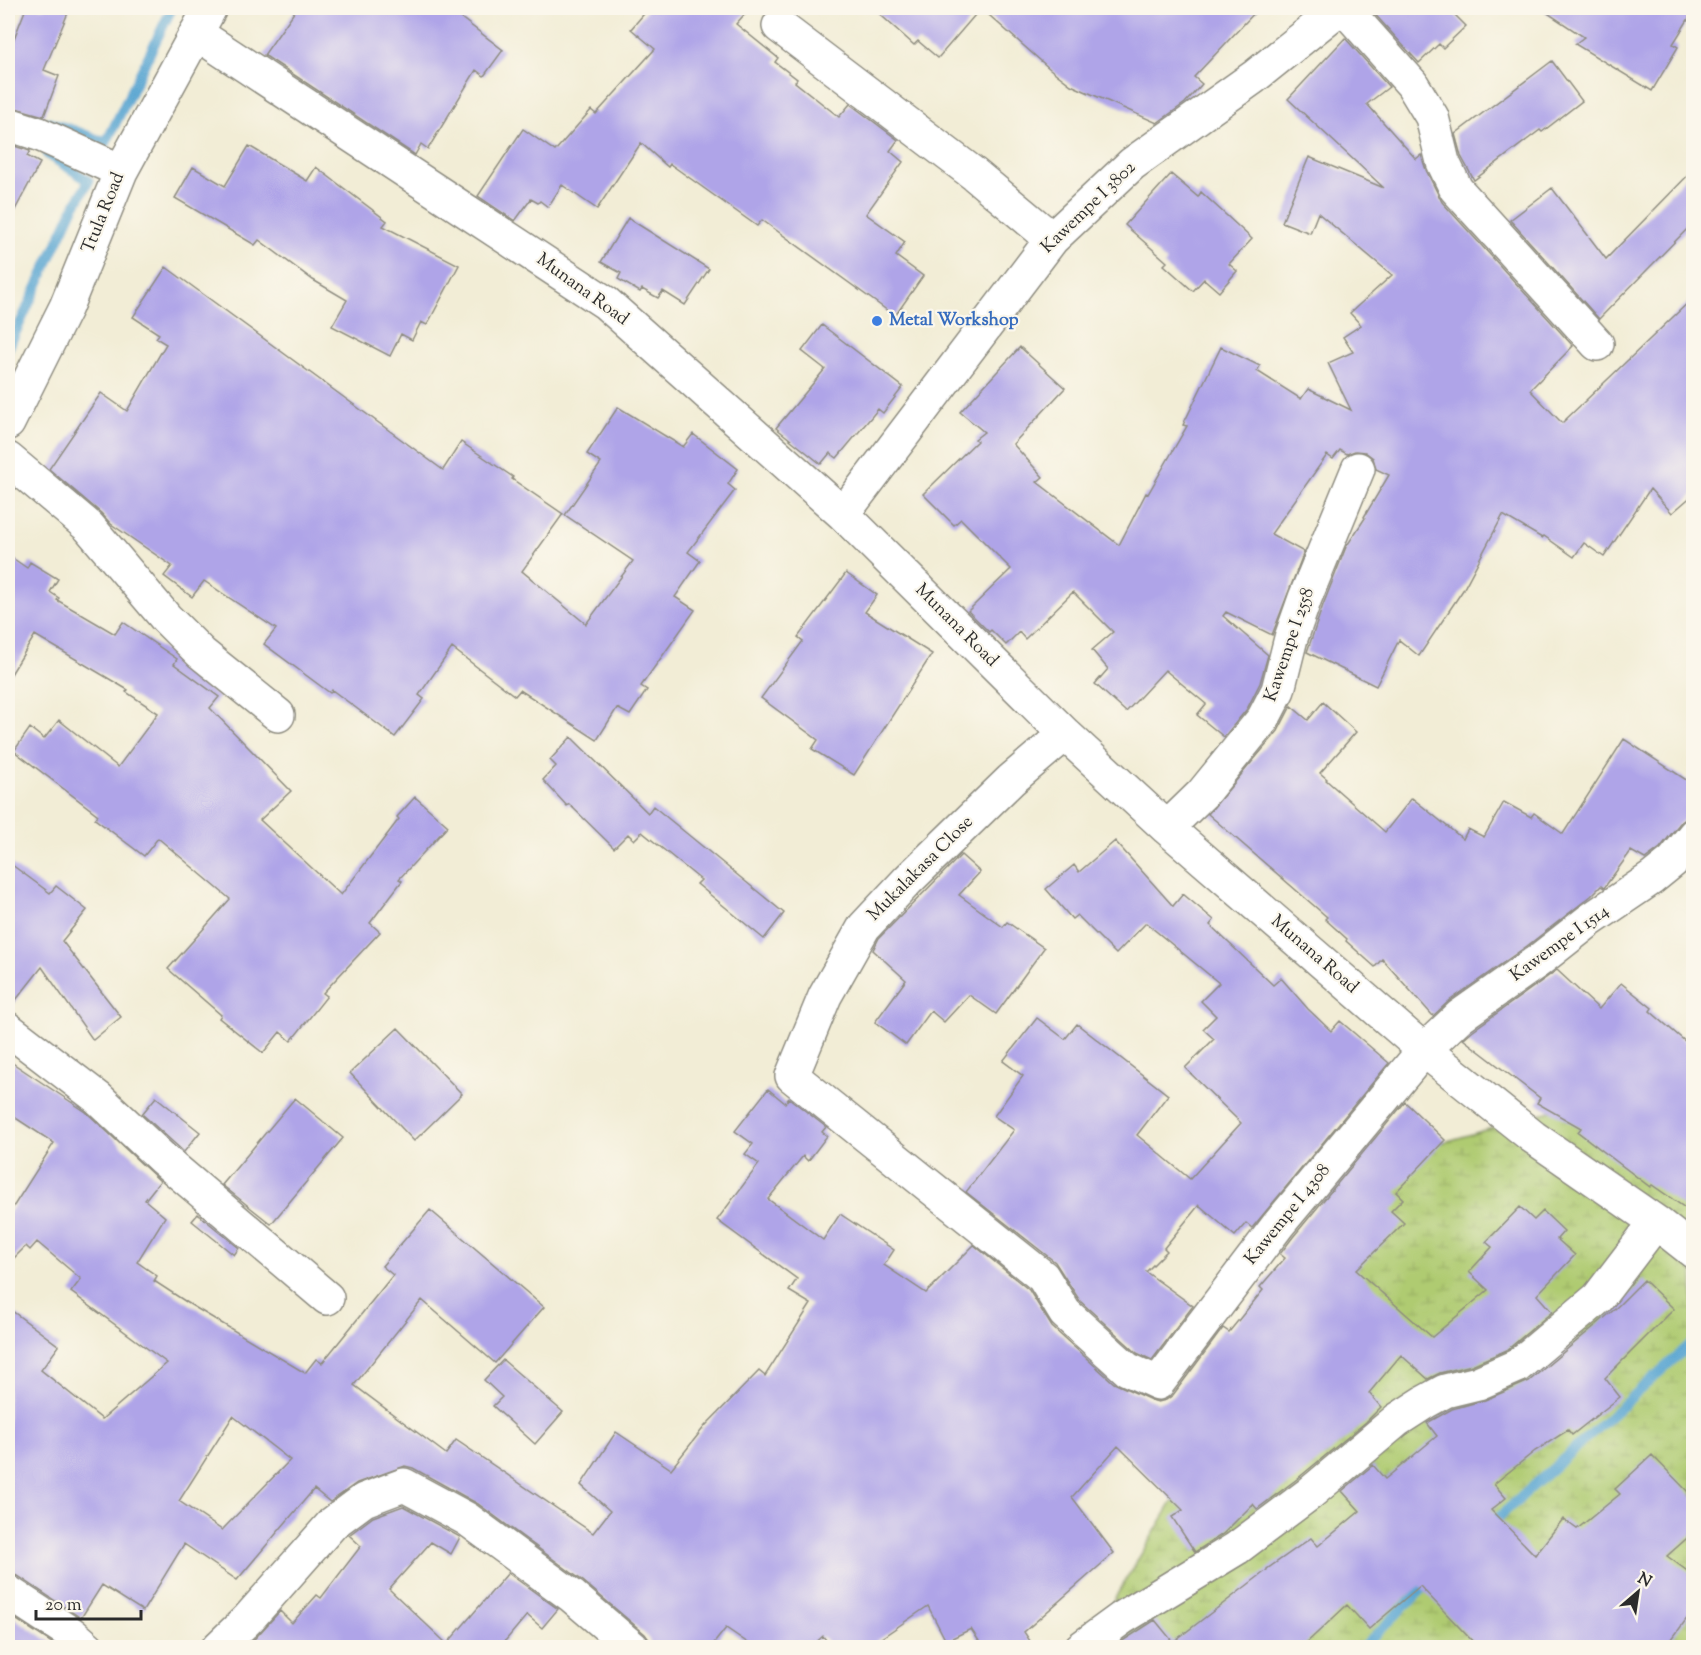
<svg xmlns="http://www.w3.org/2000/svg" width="1701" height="1655" font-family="'Sorts Mill Goudy',serif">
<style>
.wetland{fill:url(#wetland-marsh);stroke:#6d7b4e;stroke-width:1.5}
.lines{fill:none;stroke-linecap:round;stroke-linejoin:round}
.stream{stroke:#58a5d1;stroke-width:10}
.building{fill:#afa4e8;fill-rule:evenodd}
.minor-casing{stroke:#8e8c80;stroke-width:36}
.minor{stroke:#fff;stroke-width:33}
.shop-dot{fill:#3f7fe0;stroke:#fbf7ec;stroke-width:2}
.labels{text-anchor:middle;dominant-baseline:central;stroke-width:4.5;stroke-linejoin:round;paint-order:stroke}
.street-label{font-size:18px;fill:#2b2b2b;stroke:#fbf7ec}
.shop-label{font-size:18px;font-weight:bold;fill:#366cbe;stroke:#fbf7ec;text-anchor:start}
</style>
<defs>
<pattern id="wetland-marsh" width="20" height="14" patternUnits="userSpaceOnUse" patternTransform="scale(1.5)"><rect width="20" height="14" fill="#afcb71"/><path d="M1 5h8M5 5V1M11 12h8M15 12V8" fill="none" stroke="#97ae62"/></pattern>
</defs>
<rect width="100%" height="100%" fill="#fbf7ec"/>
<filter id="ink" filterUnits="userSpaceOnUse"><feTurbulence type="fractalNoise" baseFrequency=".0167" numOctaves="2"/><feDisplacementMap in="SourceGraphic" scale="12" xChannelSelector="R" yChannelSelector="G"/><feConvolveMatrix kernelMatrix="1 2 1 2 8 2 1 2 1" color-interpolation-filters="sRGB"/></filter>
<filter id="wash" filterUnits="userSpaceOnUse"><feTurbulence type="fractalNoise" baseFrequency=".008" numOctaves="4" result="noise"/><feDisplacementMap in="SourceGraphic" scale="24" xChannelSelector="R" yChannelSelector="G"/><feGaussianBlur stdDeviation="1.35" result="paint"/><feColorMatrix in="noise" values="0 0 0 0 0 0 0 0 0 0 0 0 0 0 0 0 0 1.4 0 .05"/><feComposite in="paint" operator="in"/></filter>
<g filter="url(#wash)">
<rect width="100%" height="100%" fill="#f2edd6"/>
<path class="wetland" d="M1633,1087L1693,1097V1647L1085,1648L1376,1162Z"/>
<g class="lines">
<path class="stream" d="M48,122L73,130L106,143L172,8
M8,349L73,209L89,181L47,154
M1489,1526L1694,1341
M1362,1648L1432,1580"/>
</g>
<g id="blocks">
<path class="building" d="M26,8H70L44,70L59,76L44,116L8,106V54Z
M297,8H448L503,50L484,76L476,70L428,149L421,144L415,155L264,55Z
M649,8H750L736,24L778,58L775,62L797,79L795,82L839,117L850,104L898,140L890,151L903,162L866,214L905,242L896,256L923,276L895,316L762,220L757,226L670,164L668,167L641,143L597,209L562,185L548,207L540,201L538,203L531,199L515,221L478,196L523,129L555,151L591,110L596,114L655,49L631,29Z
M873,8H1259L1194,77L1202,84L1185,103L1157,123L1071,85L1050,69L981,8L938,58L918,41L914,45Z
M1373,8H1448L1466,26L1443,48L1439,44L1419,63L1371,10Z
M1540,8H1694V10L1673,44L1678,47L1652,91L1575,44L1584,37Z
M1345,38L1389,87L1367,104L1416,159L1421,155L1426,170L1442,202L1573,346L1530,390L1562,423L1694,297V494L1672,513L1650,489L1604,557L1584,543L1574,557L1544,536L1542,538L1503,515L1463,590L1419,656L1399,640L1376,686L1307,652L1323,605L1346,547L1365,518L1364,517L1389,475L1376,469L1373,458L1365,452L1355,451L1347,454L1340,450L1333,459L1327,455L1271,534L1304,552L1272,635L1226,612L1223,616L1268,655L1260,683L1247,709L1224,737L1197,715L1206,704L1165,670L1126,712L1095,684L1108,669L1092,650L1113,632L1073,592L1025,639L1019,632L1006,645L991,630L989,632L968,611L1011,569L961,519L954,525L923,494L977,441L975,439L984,432L960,412L1020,347L1065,388L1013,444L1043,477L1037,482L1119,545L1146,493L1148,494L1187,426L1183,425L1221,347L1260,366L1257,371L1301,399L1308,389L1351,410L1328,363L1353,352L1343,337L1361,325L1350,313L1392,275L1318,213L1310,233L1282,222L1309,157L1384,188L1288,99Z
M1552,61L1582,101L1542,132L1540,130L1474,180L1461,156L1455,134Z
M8,144L30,151L27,156L40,163L8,223Z
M249,146L307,181L316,167L387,221L383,226L459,265L427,325L421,322L412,340L401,334L390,356L332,326L347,300L313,280L259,240L255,245L175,198L193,167L225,186Z
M1694,169V222L1599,319L1510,220L1552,188L1606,259Z
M1171,174L1198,197L1201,192L1252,239L1229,264L1237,271L1219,292L1204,279L1193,291L1164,265L1167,262L1125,225Z
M628,218L709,269L685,305L663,291L658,298L642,289L640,292L618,279L621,273L601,262Z
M166,267L443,470L461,442L513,477L512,479L563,514L522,571L586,624L633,561L565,515L601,463L587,454L618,407L683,447L693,434L738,469L728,484L735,490L688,552L700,561L675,597L695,610L641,686L647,690L630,715L617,708L597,740L520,690L515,696L452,648L419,695L424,699L395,737L332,690L330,693L264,644L276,629L204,581L192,597L164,576L172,566L111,524L101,513L49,469L101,393L127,411L166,344L156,338L159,334L133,317Z
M822,325L903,387L883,413L878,409L837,458L830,453L821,464L776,428L825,369L802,351Z
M8,555L27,568L30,562L58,579L50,592L59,598L57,600L115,634L123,622L177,659L174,664L219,697L210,708L291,791L260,820L341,895L399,819L397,817L415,797L448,826L399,879L402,881L370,923L380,932L323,993L327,996L291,1041L280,1032L263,1053L219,1018L221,1015L168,969L230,899L158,838L144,856L95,819L98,815L14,751L30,728L44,739L59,720L118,767L158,713L126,692L128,690L35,635L8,679Z
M846,573L877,595L865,612L932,654L854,775L812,749L818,740L761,698L803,641L798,637Z
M1323,702L1356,732L1320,773L1327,779L1326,780L1385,832L1412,798L1463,839L1468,829L1484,837L1504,802L1531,817L1534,813L1563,834L1624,739L1694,785V817L1687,818L1680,823L1660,848L1645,859L1631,851L1604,888L1601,886L1591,896L1527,946L1449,1001L1433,1016L1382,959L1375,967L1346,941L1347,939L1325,919L1327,917L1208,814L1278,731L1291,706L1308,720Z
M571,737L648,813L653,806L784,913L764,939L697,884L701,880L642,832L634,840L628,834L614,848L569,804L567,806L543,780L556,766L550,760Z
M1115,841L1173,906L1183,894L1214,920L1210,925L1273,985L1281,978L1308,1009L1331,1031L1340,1021L1389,1063L1252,1228L1246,1223L1235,1236L1199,1205L1164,1248L1167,1251L1146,1272L1193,1306L1152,1360L1137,1353L1080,1301L1055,1262L966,1192L1014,1130L994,1116L1023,1076L1003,1061L1037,1018L1065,1039L1077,1024L1168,1095L1137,1135L1190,1179L1241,1123L1185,1068L1214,1039L1203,1029L1216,1016L1201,1001L1219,983L1146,923L1116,954L1077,915L1072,919L1046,889L1074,865L1079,872Z
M961,855L980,872L959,895L1003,927L1007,922L1044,948L996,1014L969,995L944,1022L931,1011L906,1045L875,1022L906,980L873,950L879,938Z
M8,862L50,893L56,886L87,910L62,941L121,1017L93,1040L42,967L8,1010Z
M1557,970L1599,1009L1621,983L1652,1008L1650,1011L1687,1043L1694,1055V1214L1652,1185L1650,1187L1578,1132L1581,1128L1537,1103L1540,1098L1463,1039L1472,1031Z
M398,1028L462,1094L414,1141L350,1073Z
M8,1060L86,1112L160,1181L145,1200L165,1217L137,1262L157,1276L154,1281L191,1305L305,1373L316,1359L322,1363L393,1275L382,1266L430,1210L544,1307L495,1363L422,1300L354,1385L446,1454L456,1440L593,1533L610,1511L581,1485L616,1432L671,1469L705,1426L759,1371L765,1376L811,1304L789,1291L797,1279L717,1220L759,1164L745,1154L753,1144L735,1131L768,1089L785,1103L789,1098L826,1127L822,1132L827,1136L808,1161L803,1156L768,1199L823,1240L840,1214L894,1250L884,1265L926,1293L974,1245L1029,1290L1052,1327L1114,1383L1151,1400L1158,1402L1166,1400L1173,1395L1223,1328L1229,1332L1263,1290L1260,1287L1285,1258L1280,1254L1293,1237L1405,1102L1445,1140L1396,1192L1403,1199L1391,1211L1404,1223L1356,1270L1432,1337L1488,1290L1469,1272L1492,1247L1486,1242L1520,1207L1534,1220L1543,1211L1564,1231L1557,1239L1575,1255L1537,1295L1552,1312L1507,1350L1472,1365L1440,1373L1428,1379L1401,1355L1369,1393L1381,1407L1366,1422L1297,1479L1257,1509L1253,1504L1223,1534L1195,1552L1172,1517L1183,1510L1118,1446L1072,1497L1114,1553L1024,1632L1034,1647H983L971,1629L946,1641L928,1606L868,1647H831L823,1636L811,1647H754L726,1628L711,1647H651L650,1641L645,1634L583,1581L478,1504L413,1468L405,1466L357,1483L330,1502L314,1489L237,1580L184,1544L143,1611L102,1585L81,1618L18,1576L8,1574V1308L59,1346L41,1370L102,1419L167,1363L71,1292L81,1279L37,1242L30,1250L26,1246L8,1264V1215L54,1143L8,1113ZM233,1416L290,1460L222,1530L179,1501Z
M156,1097L200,1132L184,1152L142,1114Z
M295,1098L343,1138L271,1224L222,1185Z
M198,1214L239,1248L234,1255L192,1221Z
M1644,1280L1674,1309L1605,1378L1620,1397L1572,1435L1568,1430L1535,1451L1494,1484L1506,1498L1491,1510L1535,1555L1563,1519L1577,1529L1620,1494L1615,1489L1652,1455L1694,1498V1532L1667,1556L1694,1576V1609L1666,1647H1478L1420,1586L1369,1629L1347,1605L1302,1647H1113L1155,1620L1173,1642L1267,1570V1569L1311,1538L1318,1546L1360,1511L1342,1491L1373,1465L1385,1479L1437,1436L1427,1423L1452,1409L1485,1400L1529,1381L1615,1309Z
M503,1360L563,1412L535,1444L493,1406L502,1397L484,1380Z
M403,1506L460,1537L451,1554L431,1542L389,1589L447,1644L508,1573L558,1609L542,1628L527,1615L500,1647H247L280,1611L292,1623L317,1595L321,1598L361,1546L349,1535L373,1517Z
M8,1614L58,1647H8Z"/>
</g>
</g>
<g filter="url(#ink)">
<use href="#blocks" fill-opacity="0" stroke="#8e8c80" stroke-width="1.5"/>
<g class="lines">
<defs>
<path id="minor" d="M1344,8L1412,84L1432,117L1443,162L1456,189L1597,344
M779,26L974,174L1052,239
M196,33L606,303L843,514L1065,734L1167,828L1424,1050L1533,1137L1656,1222L1694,1252
M8,124L39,134L121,171
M8,423L66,307L121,171L210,8
M8,459L89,527L166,618L201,653L278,715
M843,514L1052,239L1132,164L1254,77L1340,8
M1065,734L1011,780L908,880L864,927L825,996L792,1076L1043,1277L1065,1313L1127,1369L1158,1383L1278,1225L1424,1050L1460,1016L1538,961L1590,920L1652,878L1673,861L1694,835
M1167,828L1202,794L1263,719L1278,690L1291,638L1305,598L1358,469
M8,1029L98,1098L163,1159L327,1298
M8,1592L72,1634L88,1648
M218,1648L249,1618L333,1523L364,1500L404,1485L467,1519L572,1596L633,1648
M1081,1648L1122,1618L1237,1548L1309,1494L1397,1420L1425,1402L1445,1391L1478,1383L1517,1366L1598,1298L1656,1222"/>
</defs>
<use href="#minor" class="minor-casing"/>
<use href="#minor" class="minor"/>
</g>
</g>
<circle class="shop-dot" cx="877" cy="321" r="6"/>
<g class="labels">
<g class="street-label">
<text transform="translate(1089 208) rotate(-44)">Kawempe I 3802</text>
<text transform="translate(104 213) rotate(-68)">Ttula Road</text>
<text transform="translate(582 290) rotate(36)">Munana Road</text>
<text transform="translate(956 626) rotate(45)">Munana Road</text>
<text transform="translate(1290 645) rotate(-71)">Kawempe I 2558</text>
<text transform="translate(921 869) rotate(-45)">Mukalakasa Close</text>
<text transform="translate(1560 944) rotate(-36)">Kawempe I 1514</text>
<text transform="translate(1314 955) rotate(41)">Munana Road</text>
<text transform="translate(1288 1215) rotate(-51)">Kawempe I 4308</text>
</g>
<g class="shop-label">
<text x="889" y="321">Metal Workshop</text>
</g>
</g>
<rect width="1701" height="1655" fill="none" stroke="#fbf7ec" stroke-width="30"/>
<g transform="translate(1638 1592) rotate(29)" stroke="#fbf7ec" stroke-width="4.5" paint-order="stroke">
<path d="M0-4.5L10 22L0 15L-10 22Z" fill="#2b2b2b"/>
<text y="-9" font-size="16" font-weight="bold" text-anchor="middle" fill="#2b2b2b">N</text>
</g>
<path d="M36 1610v9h105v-9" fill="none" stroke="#2b2b2b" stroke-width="3"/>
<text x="45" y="1610" font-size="18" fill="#2b2b2b" stroke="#fbf7ec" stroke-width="4.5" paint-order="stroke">20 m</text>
</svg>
